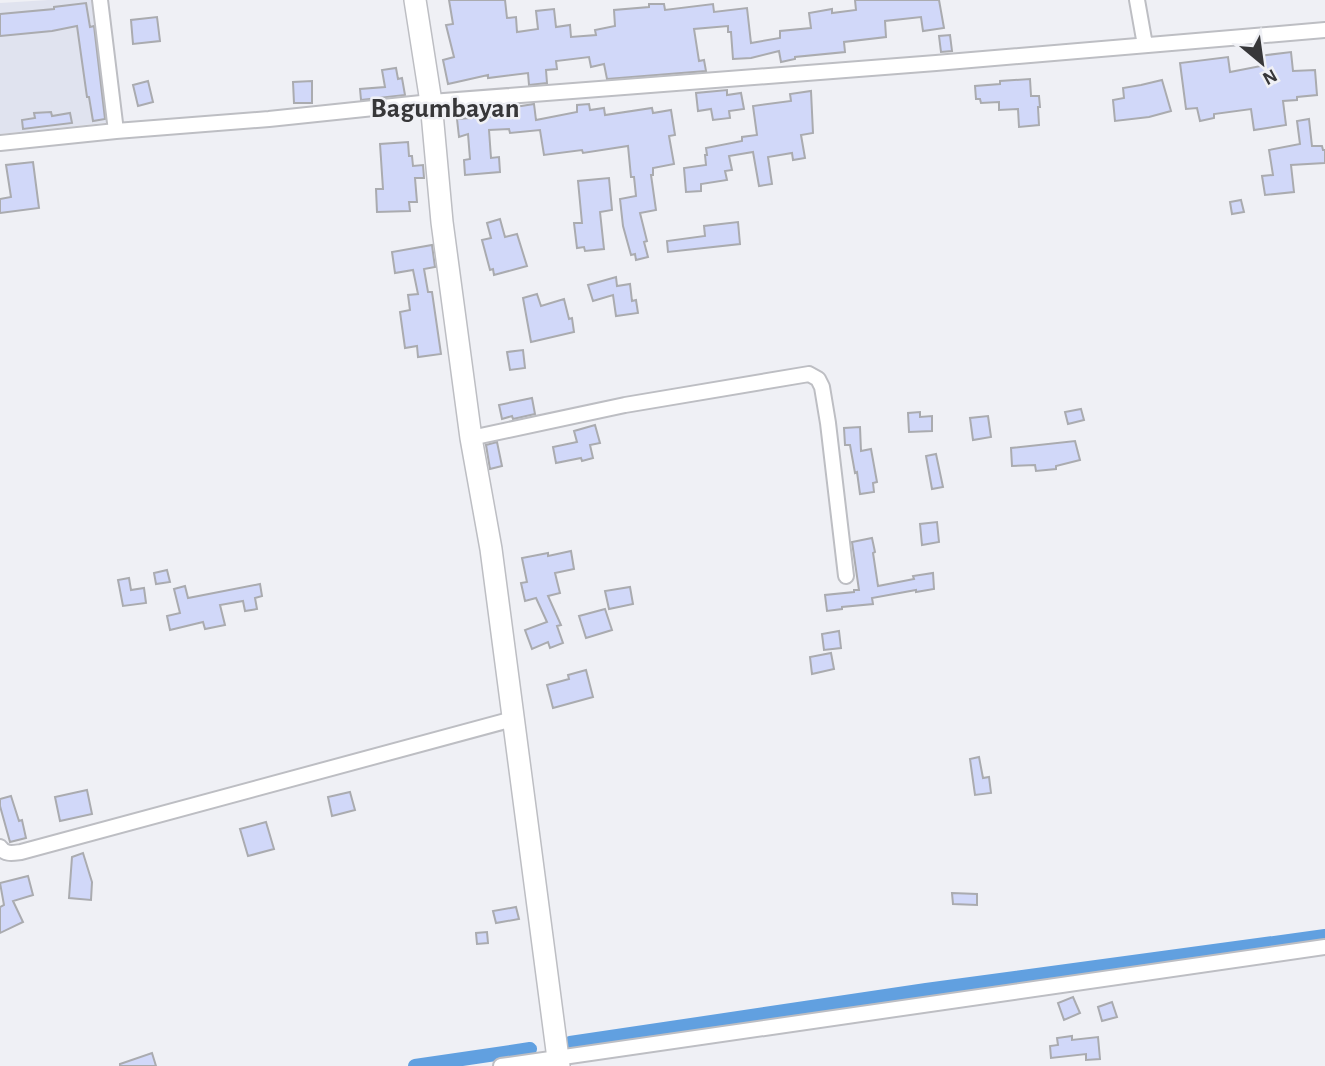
<svg xmlns="http://www.w3.org/2000/svg" width="1325" height="1066" font-family="'Alegreya Sans',sans-serif">
<style>
.built{fill:#e0e3ef}
.lines{fill:none;stroke-linecap:round;stroke-linejoin:round}
.canal{stroke:#61a0e0;stroke-width:14}
.building{fill:#d1d8f9;stroke:#aaabaf;stroke-width:2}
.street-casing{stroke:#bdbec3;stroke-width:18}
.secondary-casing{stroke:#bdbec3;stroke-width:24}
.street{stroke:#fff;stroke-width:14}
.secondary{stroke:#fff;stroke-width:21}
.labels{text-anchor:middle;dominant-baseline:central;stroke-width:5;stroke-linejoin:round;paint-order:stroke}
.quarter-label{font-size:28px;font-weight:bold;fill:#373739;stroke:#eff0f5}
</style>
<rect width="100%" height="100%" fill="#eff0f5"/>
<path class="built" d="M48,0H97L113,122L0,134V3Z"/>
<g class="lines">
<path class="canal" d="M570,1043L926,990L1325,936
M415,1066L530,1049"/>
</g>
<path class="building" d="M449,0H505L507,18L516,17L517,32L538,29L536,11L554,9L556,27L570,25L571,37L596,35L595,30L615,26L614,10L649,7V4H664L665,10L713,4L714,12L747,8L751,43L780,38V31L811,28L809,13L832,9V13L856,10L855,0H939L944,28L923,31L921,17L885,21L886,37L844,42L845,52L795,57V59L781,62L779,51L751,58L733,59L731,32H728V26L694,29L699,61L704,60L706,71L607,79L604,64L591,67L589,57L556,61L557,69L546,70L547,83L529,85L528,73L488,78V75L448,84L443,60L454,57L446,25L453,24Z
M86,3L90,27L94,26L105,119L93,121L89,97H87L77,26L52,31L0,36V14L54,9V7Z
M157,17L160,41L133,44L131,20Z
M950,35L952,51L941,52L939,36Z
M1291,52L1293,71L1315,70L1317,95L1297,97V100L1283,101L1286,125L1254,130L1251,109L1214,114V118L1200,121L1197,108L1186,109L1180,63L1228,57L1230,72L1261,66L1259,56Z
M396,68L398,79L402,78L405,95L361,100L360,89L385,87L382,70Z
M1030,79L1031,96H1039L1040,107H1038L1039,125L1019,127L1018,109L999,110V102L981,103L980,99H976L975,86L1000,84V81Z
M1162,80L1171,111L1149,117L1115,121L1113,100L1124,98L1123,88L1141,85Z
M148,81L153,102L138,106L133,85Z
M312,81V103H294L293,82Z
M727,90V95L741,93L744,109L729,111L730,118L713,120L711,109L698,111L696,93Z
M811,91L813,133L801,135L805,158L793,160L792,153L768,157L772,184L759,186L753,152L729,156L732,170L725,171L727,180L701,184V191L686,192L684,168L706,165L705,155H707L706,148L742,141V137L757,135L753,106L791,101L790,94Z
M534,104L536,120L577,112V105L589,104L590,110L604,108L605,115L652,108L653,113L671,110L675,135L669,136L674,164L653,168V175H651L656,210L640,213L647,241L644,242L648,257L636,260L635,254L631,255L623,226L620,199L636,196L634,177H631L628,146L583,153L582,150L544,155L540,130L510,133L509,129L489,130L491,158L499,157L500,172L465,175L464,160L470,159L468,134L459,137L457,119L498,116V114L516,112L515,107Z
M51,112L52,116L70,113L72,123L23,129L22,120L35,118L34,113Z
M1309,119L1312,146H1322L1323,150H1325V163L1291,165L1294,192L1265,195L1262,176L1273,175L1269,150L1300,144L1297,121Z
M408,142L409,156H412L413,166L423,165L424,178H415L417,202H409L410,211L377,212L376,189H383L380,144Z
M33,162L39,208L0,213V199L11,197L6,165Z
M609,178L612,210L600,212L604,249L585,251L584,247L577,248L574,223H582L578,181Z
M1241,200L1244,212L1232,214L1230,202Z
M500,219L505,237L517,234L527,266L494,275L493,269L490,270L482,240L491,238L487,223Z
M738,222L740,244L668,252L667,241L705,236L704,226Z
M432,245L435,267L424,269L428,292H432L441,354L418,357L417,346L405,348L400,312L410,310L408,295L418,294L413,270L395,273L392,252Z
M616,277L617,286L630,284L632,301L636,300L638,313L616,316L613,295L593,301L588,285Z
M537,294L541,306L564,299L569,319L572,318L574,332L531,342L523,298Z
M523,350L525,368L510,370L507,352Z
M532,398L535,414L513,419L512,416L502,419L499,405Z
M1081,409L1084,420L1068,424L1065,412Z
M920,412V417L932,416V431L909,432L908,413Z
M988,416L991,437L973,440L970,418Z
M595,425L600,443L590,445L593,458L582,461L581,458L556,463L553,447L577,442L574,431Z
M860,427L861,451L871,449L877,482L873,483L874,492L860,494L857,472L855,473L850,445H845L844,428Z
M1075,441L1080,460L1056,466V469L1036,471L1035,465L1012,466L1011,448Z
M497,442L502,466L490,469L486,445Z
M936,454L943,487L932,489L926,456Z
M937,522L939,542L922,545L920,524Z
M872,538L875,552L873,553L878,586L914,579L913,576L933,573L934,589L916,592V590L872,598L873,604L842,607V609L827,611L825,595L854,592V590H859L852,542Z
M571,551L574,569L555,573L560,593L548,596L561,625L557,626L563,643L550,648L548,642L532,649L525,630L547,622L536,598L525,601L521,583L527,582L522,558L548,553V556Z
M167,570L170,582L156,584L154,573Z
M129,578L131,590L144,588L146,603L123,606L118,580Z
M260,584L262,596L255,598L257,609L245,611L243,601L220,605L225,625L205,629L203,622L170,630L167,616L180,613L174,589L185,586L188,598Z
M630,587L633,604L609,609L605,591Z
M605,609L612,630L586,638L579,616Z
M839,631L841,648L824,650L822,634Z
M831,653L834,669L812,674L810,657Z
M586,670L593,697L553,708L547,685L569,679L568,675Z
M979,757L983,778L989,777L991,793L975,795L970,759Z
M87,790L92,814L60,821L55,797Z
M350,792L355,810L332,816L328,797Z
M11,796L19,821L22,820L26,838L10,842L0,806V799Z
M266,822L274,849L248,856L240,829Z
M83,853L92,882L91,900L69,898L72,857Z
M28,876L33,895L13,901L23,922L0,933V907L4,905L0,883Z
M952,893L977,894V905L953,904Z
M516,907L519,919L496,923L493,911Z
M487,932L488,943L477,944L476,933Z
M1073,997L1080,1013L1064,1020L1058,1003Z
M1112,1002L1117,1017L1102,1021L1098,1007Z
M1072,1036V1040L1098,1037L1100,1059L1086,1060V1054L1051,1058L1050,1046L1058,1045L1057,1038Z
M152,1053L156,1066H120V1064Z"/>
<g class="lines">
<defs>
<path id="street" d="M100,0L116,131
M1137,0L1145,45
M0,143L116,131L269,119L431,102L936,63L1325,30
M471,438L625,405L809,374L818,379L822,387L828,423L846,576
M0,847C5,855 13,853 21,852L513,719
M501,1066L1325,947"/>
<path id="secondary" d="M415,0L431,102L442,222L471,438L491,549L559,1066"/>
</defs>
<use href="#street" class="street-casing"/>
<use href="#secondary" class="secondary-casing"/>
<use href="#street" class="street"/>
<use href="#secondary" class="secondary"/>
</g>
<g class="labels">
<g class="quarter-label">
<text x="445" y="109">Bagumbayan</text>
</g>
</g>
<g transform="translate(1262 63) rotate(151)" stroke="#eff0f5" stroke-width="5" paint-order="stroke">
<path d="M0-5L12 26L0 18L-12 26Z" fill="#373739"/>
<text y="-10" font-size="19" font-weight="bold" text-anchor="middle" fill="#373739">N</text>
</g>
</svg>
